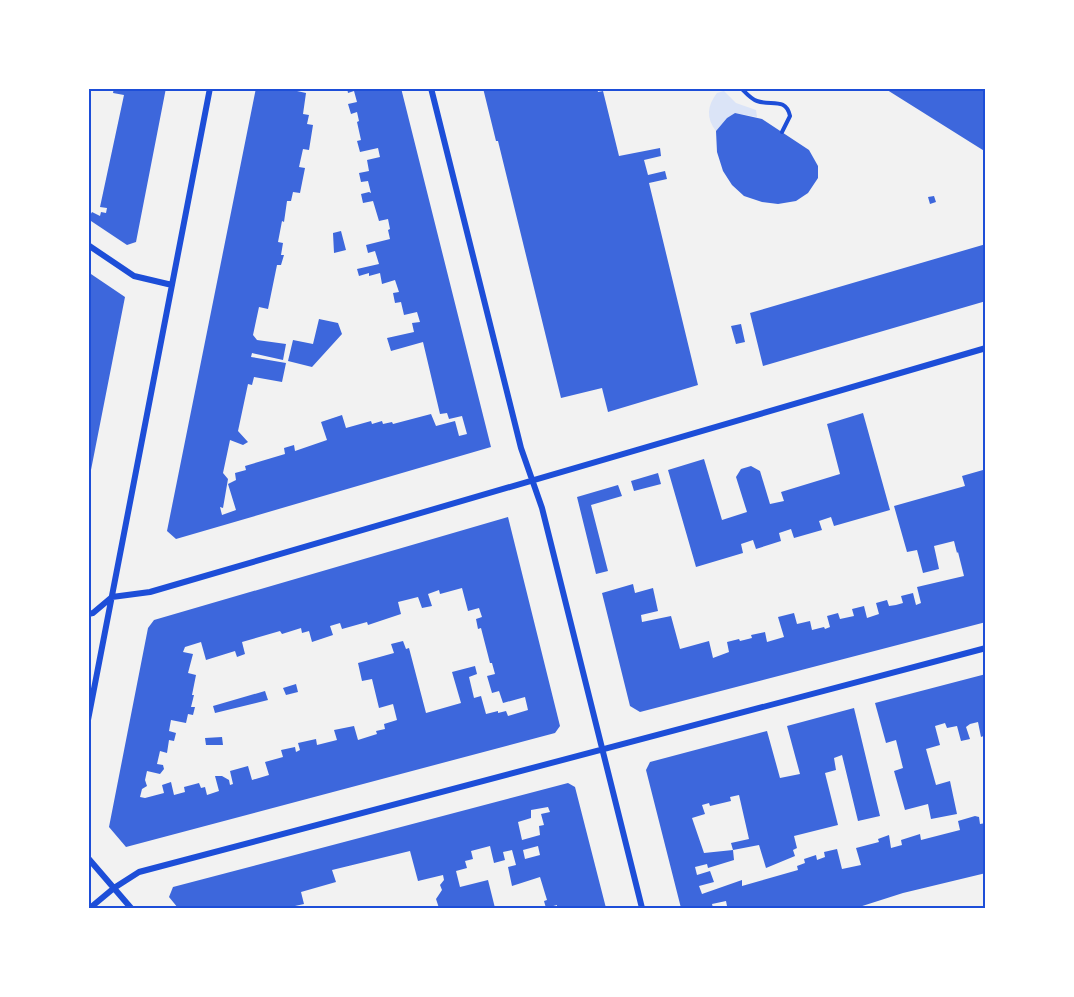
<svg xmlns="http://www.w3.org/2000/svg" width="1074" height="997" font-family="'Golos Text',sans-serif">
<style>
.green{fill:#dbe4f7}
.building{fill:#3d67dc;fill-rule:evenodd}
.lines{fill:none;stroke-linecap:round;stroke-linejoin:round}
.path{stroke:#1d4ed8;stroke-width:4}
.minor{stroke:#1d4ed8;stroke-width:6}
.neatline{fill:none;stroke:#1d4ed8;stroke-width:2}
</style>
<rect width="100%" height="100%" fill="#f2f2f2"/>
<path class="green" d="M724,91L736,103L756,110L757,117L735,113L727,118L716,131C706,118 707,106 717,93Z"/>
<path class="building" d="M114,88H166L136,242L127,245L88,219L92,212L100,216L101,212L106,213L107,208L100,207L124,95L113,93Z
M256,88H297V91L306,93L303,114L309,115L307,124L313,125L309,150L303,149L299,167L305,168L300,193L293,192L291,201H287L284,222L282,221L278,242L283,243L281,255H284L281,265H277L268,309L259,307L253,335L257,340L286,344L283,360L252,353L251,357L286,363L282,382L254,377L252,385L248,384L238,431L248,442L243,445L230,440L223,473L228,479L223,508L220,507L222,515L236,510L228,484L236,480L235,473L246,470L245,466L285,454L284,448L294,445L295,451L327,440L321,422L342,415L346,428L371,421L372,424L382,421L383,424L392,422L393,424L431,414L436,426L455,421L459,436L467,434L462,416L449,419L447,413L440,414L423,342L391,351L387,338L414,332L412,323L420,322L417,312L404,315L401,302L395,303L393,293L399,292L395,280L382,284L380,273L369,276V273L359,276L357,269L379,264L375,251L368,253L366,245L390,239L388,230L390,229L388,219L379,221L373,201L363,203L361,194L369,192L371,193L368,181L361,182L359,173L369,171L367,160L380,157L378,148L360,152L357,141L361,140L357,122L359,121L357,112L351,114L348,104L357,102L354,91L348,93L347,88H401L491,447L176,539L167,531Z
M483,88H597L598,92L603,91L619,156L660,148L661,156L644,160L648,175L665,171L667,179L649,183L698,385L608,412L602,388L561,398L498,141H496Z
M884,88H986V152L970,142Z
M735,113L762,119L809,150L818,166V178L808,193L796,201L778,204L762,202L744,196L732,185L723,171L717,152L716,131L727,118Z
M934,196L936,202L930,204L928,197Z
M341,231L346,250L334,253L333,233Z
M986,244V301L763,366L750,313Z
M88,272L125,297L90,475L88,338L91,325H88Z
M319,319L338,323L342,334L312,367L288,361L293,340L313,344Z
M741,324L745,342L736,344L731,326Z
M863,413L890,510L834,526L831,517L819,521L822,530L794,538L791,529L779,533L781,541L756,549L753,540L741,544L743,553L696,567L668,470L704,459L722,520L747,512L736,477L741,469L751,466L760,471L770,504L784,501L781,492L840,474L827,424Z
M983,470L986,478V622L640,712L630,706L602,593L633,584L635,593L653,588L658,611L641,615L642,622L671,616L680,649L709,641L713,658L729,652L727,642L739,639L740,641L752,638L751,635L765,632L767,642L784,637L778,617L794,613L797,624L810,621L812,630L824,627L825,629L830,627L827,616L838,613L840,619L854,616L852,609L864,606L867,618L879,614L876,603L887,600L889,606L896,605L903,603L901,596L913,593L916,605L921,603L917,587L964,576L958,552L957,553L954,541L934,546L939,569L923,573L917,550L907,552L894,506L965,486L962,476Z
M658,473L661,484L634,491L631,481Z
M618,485L622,496L591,505L608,571L596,574L577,497Z
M508,517L560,726L555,733L126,847L109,827L148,628L154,620ZM462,588L468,611L479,608L482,617L476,619L478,629L481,628L490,663H492L495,674L487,676L492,693L499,691L503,703L525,697L528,710L508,716L506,711L498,713V711L486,714L481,696L474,698L469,677L477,674L475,666L452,672L461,703L426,713L409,648L406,649L403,641L391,644L394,653L358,663L362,681L372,679L379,708L393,704L397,720L384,724L385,729L376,731L377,734L358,740L354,726L334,730L337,740L317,745L316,739L298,743L300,750L296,752L295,747L281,750L283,757L265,762L269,775L252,780L248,766L230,771L233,784L230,785L229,780L222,776H215L219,791L207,795L205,787L201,788L199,783L184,787L185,792L174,795L171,782L162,785L164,793L145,798L140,797L142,789L147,786L145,780L147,771L160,774L164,769L163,765L157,764L160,751L167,753L169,740L174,741L176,733L169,731L171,720L186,723L188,714L193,715L195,707H191L194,695H192L196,675L188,673L193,654L183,652L185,647L201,642L206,660L235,651L237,657L245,654L242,642L280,631L282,634L301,628L302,633L309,631L312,642L333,635L330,626L340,623L342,629L367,622L368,625L401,614L398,602L418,597L422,608L432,606L428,594L439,590L440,594Z
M986,674V735L981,737L978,722L970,724L966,727L970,739L961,741L957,726L947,728L945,723L935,726L940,745L926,749L936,785L950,781L957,814L931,819L928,804L905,810L894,771L903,768L896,740L886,743L875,703Z
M296,684L298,692L286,695L283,688Z
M265,691L268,700L215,713L213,706Z
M854,708L880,816L858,821L842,755L834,758L836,770L825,773L838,825L794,836L797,848L793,850L795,856L766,868L759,845L733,850L731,843L749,839L739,795L730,797L731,801L710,806L709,803L702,805L705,814L692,818L704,853L733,850L734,860L708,868L707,864L695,867L697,875L710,871L714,882L699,886L702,894L742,880V886L798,870L797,866L805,863L804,859L816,855L817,860L825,857L824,852L837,849L842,869L861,865L856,848L879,842L878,839L889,835L891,848L902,845L901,840L920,834L921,840L960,830L958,821L975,816L979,817L980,824L986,823V873L903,893L856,908H721L727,906L726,901L712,904L713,908H681L646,770L650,762L767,731L780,778L800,774L787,726Z
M222,737L223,745H206L205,738Z
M568,783L575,787L606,908H557V905L546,908L544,901L547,900L540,877L512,886L508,867L516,865L512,850L503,852L505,860L494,863L490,846L471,851L473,859L465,861L467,868L456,871L460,887L488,880L495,908H439L436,899L442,890L440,885L444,880L443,875L418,881L410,851L332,870L336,882L301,892L304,904L286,908H178L169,897L173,887ZM548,807L550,812L541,814L544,825L539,826L540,835L522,840L518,822L531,818V810ZM538,846L540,855L525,859L523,850Z"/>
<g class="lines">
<path class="path" d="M741,88C745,92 751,99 757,101C771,106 786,97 790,116L782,132"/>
<path class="minor" d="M431,88L521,448L542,508L642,908
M88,245L134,276L172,285
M88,614L93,613L112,597L150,592L986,348
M88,720L210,88
M88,858L131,908
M90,908L114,888L139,872L986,648"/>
</g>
<rect width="1074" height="997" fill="none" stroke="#ffffff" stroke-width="180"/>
<rect x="90" y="90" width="894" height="817" class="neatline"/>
</svg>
